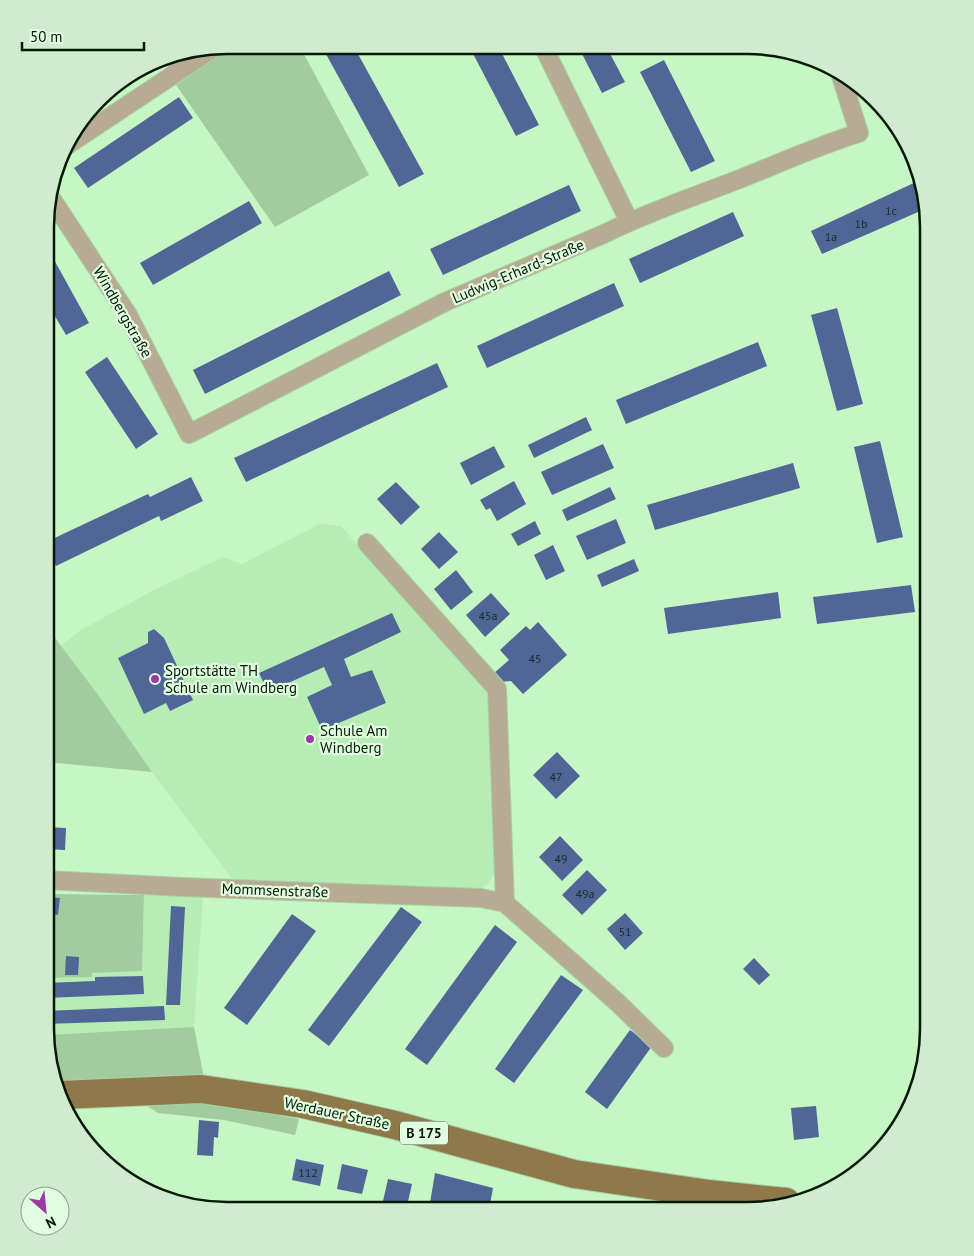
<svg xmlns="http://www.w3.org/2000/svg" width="974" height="1256" font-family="'PT Sans',sans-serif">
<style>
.built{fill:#b6edb4}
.green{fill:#a2cca0}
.building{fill:#4f6696}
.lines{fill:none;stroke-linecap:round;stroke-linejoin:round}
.street-casing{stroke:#a6d2a5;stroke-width:20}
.primary-casing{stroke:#a6d2a5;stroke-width:30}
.street{stroke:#b8ab93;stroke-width:18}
.primary{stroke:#8f794b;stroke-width:28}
.poi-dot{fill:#9a3ba4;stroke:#e0fedf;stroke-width:2}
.labels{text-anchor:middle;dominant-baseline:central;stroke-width:4.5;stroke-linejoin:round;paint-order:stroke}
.number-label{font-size:12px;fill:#182c2a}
.shield{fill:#e0fedf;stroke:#475d47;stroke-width:1}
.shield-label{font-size:14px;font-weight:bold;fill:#061806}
.street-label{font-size:15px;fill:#061806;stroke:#e0fedf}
.poi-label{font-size:15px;fill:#061806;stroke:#e0fedf;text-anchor:start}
.rim{fill:none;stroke:#061806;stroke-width:2.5}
</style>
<rect width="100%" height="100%" fill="#c5f6c3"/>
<path class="built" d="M320,524L341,526L487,692L489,706L495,873L488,884L479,890L232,879L152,772L99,696L61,646L81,630L154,590L223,557L242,564Z
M144,895L203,896L194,1027L46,1035L45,978L91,977L92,973L142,971Z"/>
<path class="green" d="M235,45H299L369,175L275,227L176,85Z
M46,626L99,696L152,772L46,762Z
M45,894L144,895L142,971L92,973V977L45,978Z
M194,1027L204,1078L142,1077L57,1082L46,1035Z
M156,1100L225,1104L299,1119L295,1135L224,1120L158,1113L149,1107L147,1101Z"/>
<path class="building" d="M321,45H353L424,174L399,187Z
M469,46H498L539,125L516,136Z
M578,46H606L625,82L602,93Z
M664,60L715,161L691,172L640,72Z
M179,97L193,118L88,188L74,168Z
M918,181L925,209L822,254L811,231Z
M569,185L581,211L443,275L430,249Z
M249,201L262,223L153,285L140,263Z
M733,212L744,236L640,283L629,259Z
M47,247L89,323L66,335L46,301Z
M389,271L401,295L205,394L193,370Z
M614,283L624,306L487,368L477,346Z
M837,308L863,404L837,411L811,315Z
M758,342L767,366L626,424L616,400Z
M107,357L158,434L136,449L85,372Z
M437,363L448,387L246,482L234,458Z
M586,417L592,430L534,458L528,445Z
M880,441L903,537L877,543L854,447Z
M603,444L614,468L552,495L541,472Z
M494,446L505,467L471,485L460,463Z
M793,463L800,488L655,530L647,505Z
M191,477L203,501L161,521L159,516L56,566L46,546V542L148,494L150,497Z
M514,481L526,504L497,521L490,508L486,510L480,500Z
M396,482L420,507L401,525L377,499Z
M610,487L616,499L567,521L562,510Z
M616,519L626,543L587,560L576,536Z
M535,521L541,534L518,546L511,534Z
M439,532L458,552L439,569L421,549Z
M553,545L565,571L546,580L534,555Z
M634,559L639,571L602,587L597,575Z
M456,570L473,592L451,610L434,589Z
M911,585L915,612L817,624L813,597Z
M778,592L781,618L668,634L664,608Z
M491,593L510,614L485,637L466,615Z
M392,613L401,632L344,659L351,677L372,670L386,703L322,730L307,697L332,685L324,667L268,692L259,673Z
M538,622L567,655L523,694L511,681L500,682L493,674L509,660L500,650L526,626L530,630Z
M154,629L164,638L193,700L170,711L166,703L144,714L118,658L148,643V632Z
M557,752L580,776L556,799L533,775Z
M45,827L66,828L65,850L45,849Z
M560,836L583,860L562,881L539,857Z
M587,870L607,890L582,915L562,895Z
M48,897L60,898L58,915L46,913Z
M171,906L185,907L180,1005H166Z
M401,907L422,922L329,1046L308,1030Z
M625,913L643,933L625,950L607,929Z
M292,914L316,931L247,1025L224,1008Z
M495,925L517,942L427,1065L405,1049Z
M66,956L79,957L78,975H65Z
M754,958L770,975L759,985L743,969Z
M561,975L583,990L514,1083L495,1069Z
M143,976L144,994L45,998V983L95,981V977Z
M164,1006L165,1020L45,1024V1011Z
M630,1030L652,1046L607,1109L585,1092Z
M816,1106L819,1137L794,1140L791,1108Z
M199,1120L219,1122L218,1138L214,1137L213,1156L197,1155Z
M296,1159L324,1165L320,1186L292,1180Z
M342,1164L368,1170L362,1194L337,1189Z
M435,1173L493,1188L489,1210H463L430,1203Z
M388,1179L412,1184L407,1206L383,1201Z
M511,1206L531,1209V1210H510Z"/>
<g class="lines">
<defs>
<path id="street" d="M543,46L629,221
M66,146L215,47
M49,195L128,315L189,434L445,302L606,233C648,212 693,197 737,180C778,164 817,146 859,133L841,76
M367,543L497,689L505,903
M45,880L182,887L481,898L505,903L618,1003L664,1048"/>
<path id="primary" d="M60,1095L201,1089L303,1104L395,1125L574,1174L709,1194L786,1202"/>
</defs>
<use href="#street" class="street-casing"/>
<use href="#primary" class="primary-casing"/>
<use href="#street" class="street"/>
<use href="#primary" class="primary"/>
</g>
<g class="poi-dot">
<circle cx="155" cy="679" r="5"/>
<circle cx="310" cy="739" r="5"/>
</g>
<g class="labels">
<g class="number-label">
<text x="891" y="210">1c</text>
<text x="861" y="223">1b</text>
<text x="831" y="236">1a</text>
<text x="488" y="615">45a</text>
<text x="535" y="658">45</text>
<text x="556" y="776">47</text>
<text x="561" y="858">49</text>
<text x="585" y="893">49a</text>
<text x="625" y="931">51</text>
<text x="308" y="1172">112</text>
</g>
<rect class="shield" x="400" y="1121.5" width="48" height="23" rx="4"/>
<g class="shield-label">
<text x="424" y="1133">B 175</text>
</g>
<g class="street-label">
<text transform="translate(518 271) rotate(-23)">Ludwig-Erhard-Straße</text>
<text transform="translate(123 312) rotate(60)">Windbergstraße</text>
<text transform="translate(275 890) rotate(2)">Mommsenstraße</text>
<text transform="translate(337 1113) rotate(12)">Werdauer Straße</text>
</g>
<g class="poi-label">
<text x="165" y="670">Sportstätte TH<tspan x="165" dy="17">Schule am Windberg</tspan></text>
<text x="320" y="730">Schule Am<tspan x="320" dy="17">Windberg</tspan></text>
</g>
</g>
<path d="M0 0H974V1256H0ZM227 54H747A173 173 0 0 1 920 227V1029A173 173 0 0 1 747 1202H227A173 173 0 0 1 54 1029V227A173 173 0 0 1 227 54Z" fill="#cfecce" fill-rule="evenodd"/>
<path class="rim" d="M227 54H747A173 173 0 0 1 920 227V1029A173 173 0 0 1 747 1202H227A173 173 0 0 1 54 1029V227A173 173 0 0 1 227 54Z"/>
<g transform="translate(45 1211) rotate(153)"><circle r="24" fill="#e0fedf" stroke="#89a288"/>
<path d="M0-4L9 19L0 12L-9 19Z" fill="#9a3ba4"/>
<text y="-8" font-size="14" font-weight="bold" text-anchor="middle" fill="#061806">N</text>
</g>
<path d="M22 42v8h122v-8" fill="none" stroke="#061806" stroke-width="2.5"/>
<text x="30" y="42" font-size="15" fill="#061806" stroke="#e0fedf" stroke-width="4" paint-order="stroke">50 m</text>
</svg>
